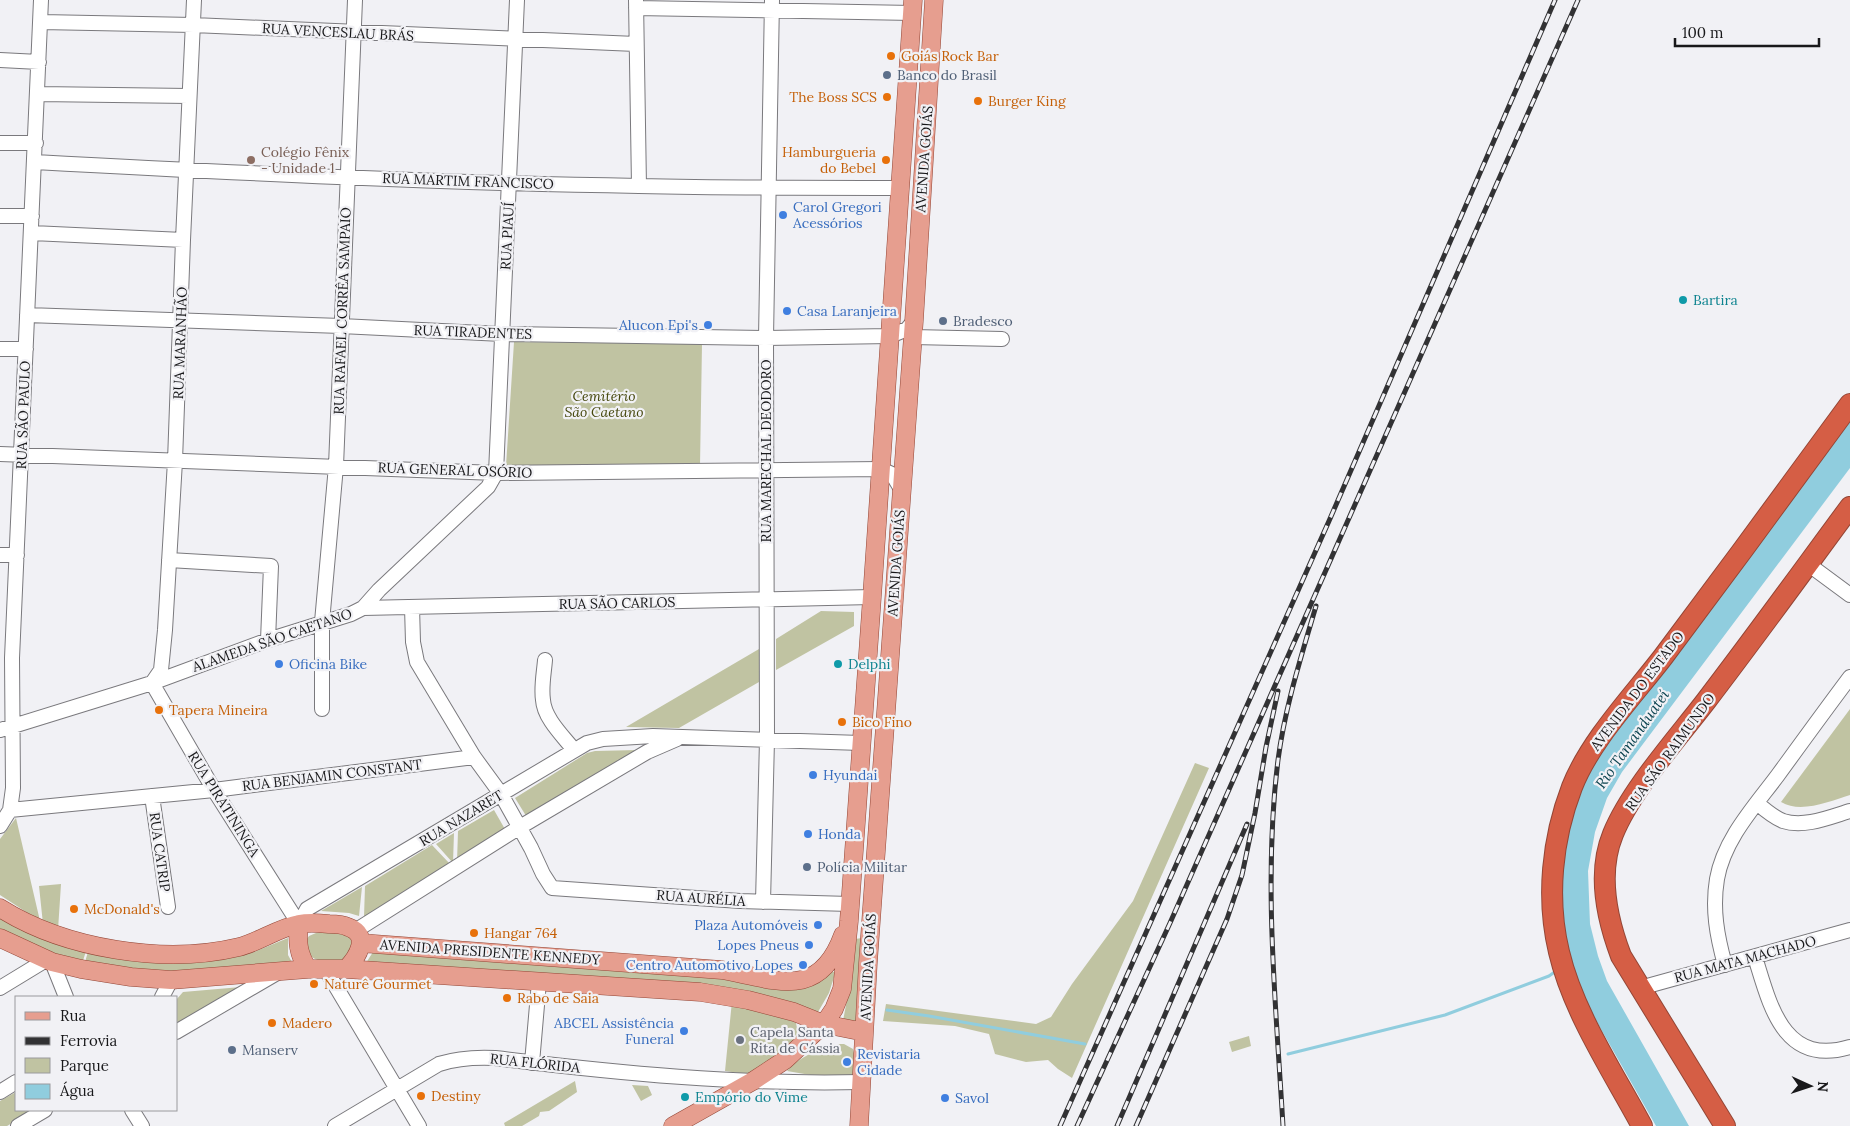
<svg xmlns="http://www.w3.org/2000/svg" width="1850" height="1126" font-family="Lora,serif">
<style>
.green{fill:#c0c3a2}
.water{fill:#90cdde}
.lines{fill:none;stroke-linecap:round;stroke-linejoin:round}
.stream{stroke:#90cdde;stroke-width:3}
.minor-casing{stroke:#7a797d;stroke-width:16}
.major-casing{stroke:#934636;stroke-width:19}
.highway-casing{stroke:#934636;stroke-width:22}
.minor{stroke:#fff;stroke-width:14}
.major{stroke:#e69e8f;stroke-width:18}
.highway{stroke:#d55e45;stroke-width:20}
.rail-casing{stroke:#323234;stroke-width:5}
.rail{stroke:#f1f1f5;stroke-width:3;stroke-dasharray:9;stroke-linecap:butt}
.food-dot{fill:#e8710a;stroke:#f1f1f5;stroke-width:2}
.service-dot{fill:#5c6f8a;stroke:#f1f1f5;stroke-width:2}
.education-dot{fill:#8d6e63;stroke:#f1f1f5;stroke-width:2}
.shop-dot{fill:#3f7fe0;stroke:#f1f1f5;stroke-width:2}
.culture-dot{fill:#0f9aa8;stroke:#f1f1f5;stroke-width:2}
.worship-dot{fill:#6b7280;stroke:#f1f1f5;stroke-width:2}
.labels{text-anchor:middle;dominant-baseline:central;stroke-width:4.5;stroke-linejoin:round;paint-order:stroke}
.street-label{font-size:14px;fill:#18181a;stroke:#f1f1f5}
.food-label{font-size:14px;fill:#c56008;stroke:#f1f1f5;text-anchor:start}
.service-label{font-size:14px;fill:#4e5e75;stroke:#f1f1f5;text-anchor:start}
.education-label{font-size:14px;fill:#785e54;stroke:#f1f1f5;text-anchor:start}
.shop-label{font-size:14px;fill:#366cbe;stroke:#f1f1f5;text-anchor:start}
.culture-label{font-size:14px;fill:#0d838f;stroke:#f1f1f5;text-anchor:start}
.park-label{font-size:14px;font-style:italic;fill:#45470c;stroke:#f1f1f5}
.worship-label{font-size:14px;fill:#5b616d;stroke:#f1f1f5;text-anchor:start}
.water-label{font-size:15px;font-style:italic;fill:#0b434f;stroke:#f1f1f5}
</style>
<rect width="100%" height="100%" fill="#f1f1f5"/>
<path class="green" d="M514,342L702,344L700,466H506Z
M821,611L854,612V626L776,670V639Z
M759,649V682L679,728L626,727Z
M1850,709V795C1830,801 1801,814 1781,802Z
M638,750L528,819L515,798L587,753L595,751Z
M1195,763L1209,768L1072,1078L1058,1069L1048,1060L1026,1062L995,1054L989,1034L955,1026L883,1021L886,1004L1036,1024L1051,1017L1072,984L1133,901Z
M494,810L506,831L457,862L458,831Z
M16,818L40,921L0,895V839Z
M454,833L453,863L436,844Z
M432,845L450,864L364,917L365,886Z
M61,884L58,930L43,924L39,886Z
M362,887L359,916L349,913L321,911Z
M0,916L86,951L82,964L0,934Z
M324,931L348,933L355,942L347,961C336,961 315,965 309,953C307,949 307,944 306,940L309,936L316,933Z
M288,938V955L294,966L172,976L84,965L88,952L211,960L254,952Z
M862,938L858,1020L851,1023L843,1021L851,978L855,939Z
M373,952L720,976L834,972L835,974L829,993L818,1012L723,991L364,966Z
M241,987L176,1027V1000L183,992Z
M732,1001L776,1013L796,1023L798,1033L795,1044L757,1071L746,1074L725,1071Z
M1249,1036L1251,1046L1232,1052L1229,1042Z
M835,1044H844L853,1049L855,1057L853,1078H828L787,1071C798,1057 818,1050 835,1044Z
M575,1081L577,1092L549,1111L540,1112L539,1116L522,1126H505L504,1123Z
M632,1085L648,1086L652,1095L641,1101Z
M16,1092V1110H27V1114L7,1126H0V1101Z"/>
<path class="water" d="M1850,420V468L1622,772L1607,798L1595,832L1588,871L1590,924L1598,956L1607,981L1689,1126H1656L1581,994L1562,928L1560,869L1567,825L1580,786L1598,756Z"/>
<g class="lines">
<path class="stream" d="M887,1010L929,1016L1085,1044
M1288,1054L1445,1015L1549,976L1556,971"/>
<defs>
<path id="minor" d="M636,0L639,186
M636,8L913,13
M41,22L193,25L636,44
M0,60L39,62
M38,94L189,96
M0,143H36
M35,162C237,173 438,183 639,186C726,188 813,188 900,188
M0,216H32
M32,233L183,240
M27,315L341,326L502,334L766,338L890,336L907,329L914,321
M913,337L1002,339
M0,349H26
M0,454L496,473L881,469L892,474L901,489
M0,555H17
M169,560L271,566L268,640
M1808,564L1850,595
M412,607L413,642L417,662L474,757L501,794L531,848L543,874L552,888L740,901L850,904
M363,608L872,597
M545,660C544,673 541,687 543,700C544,718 563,736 574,750
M152,683L161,670L165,630L175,461L183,240L194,0
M152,683L214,790L299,924
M322,709V622L336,466L355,0
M0,730L152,683L268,640L351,614L363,608L379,590L488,487L496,473L517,0
M152,796L168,907
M1757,803C1765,810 1773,817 1783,821C1804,828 1830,817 1850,811
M10,810L214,790L474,757
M0,826L10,810L13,788L12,658L41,0
M763,902L767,740L766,338L772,0
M299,924L307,909L587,743L603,739L653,736L861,743
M355,931L520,827L647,752L677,739
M1755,957C1770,1005 1783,1067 1850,1047
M52,962L66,997
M1725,965C1717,936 1712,909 1717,879C1724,839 1755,806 1778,775C1802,742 1826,709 1850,677
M326,970L419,1126
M0,988L46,960
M1640,988L1850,930
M162,997L171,980
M176,1032L277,973
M532,1063L539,982
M0,1092L16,1082
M132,1110L142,1126
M18,1126L45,1110
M335,1126L439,1064C458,1058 475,1057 495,1058C617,1073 740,1085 862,1082"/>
<path id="major" d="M0,908C65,949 164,965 239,947C259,942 278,928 299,924C309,922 320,923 329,924C336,924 342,924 348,927C371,935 358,957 346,969
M299,924C297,942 298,954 308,969
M0,938L52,962L81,969L131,977L171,980L308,969H346L700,992L748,1000L794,1012L824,1024L864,1032
M361,943L722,970C776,980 819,1001 843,935
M673,1126L753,1081L785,1060L824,1024L834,1009L842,989L849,921L872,597L913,0
M859,1126L868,963L914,321L934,0"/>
<path id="highway" d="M1642,1126C1613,1072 1573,1012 1559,952C1546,898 1552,839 1572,787C1590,741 1633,696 1663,657C1726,573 1788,489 1850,404
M1725,1126L1621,956C1607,919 1597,873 1613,834C1631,790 1676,740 1706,701C1755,637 1802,572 1850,507"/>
</defs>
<use href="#minor" class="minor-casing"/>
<use href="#major" class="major-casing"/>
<use href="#highway" class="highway-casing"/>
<use href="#minor" class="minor"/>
<use href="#major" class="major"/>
<use href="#highway" class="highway"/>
<defs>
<path id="rail" d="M1060,1126L1329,521L1555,0
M1077,1126L1170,923L1578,0
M1117,1126L1247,824
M1136,1126L1227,919L1242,875L1255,813L1266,747L1278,691
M1283,1126C1276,1005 1263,881 1278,760C1285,707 1301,657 1316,606"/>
</defs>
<use href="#rail" class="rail-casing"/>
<use href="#rail" class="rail"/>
</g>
<g class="food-dot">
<circle cx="891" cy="56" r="5"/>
<circle cx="887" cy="97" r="5"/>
<circle cx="978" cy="101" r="5"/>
<circle cx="886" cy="160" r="5"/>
<circle cx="159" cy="710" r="5"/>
<circle cx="842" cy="722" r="5"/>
<circle cx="74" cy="909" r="5"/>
<circle cx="474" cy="933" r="5"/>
<circle cx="314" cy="984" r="5"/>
<circle cx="507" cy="998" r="5"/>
<circle cx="272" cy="1023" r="5"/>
<circle cx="421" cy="1096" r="5"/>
</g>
<g class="service-dot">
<circle cx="887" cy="75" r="5"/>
<circle cx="943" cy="321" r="5"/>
<circle cx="807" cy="867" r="5"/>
<circle cx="232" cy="1050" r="5"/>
</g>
<circle class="education-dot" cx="251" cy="160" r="5"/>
<g class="shop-dot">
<circle cx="783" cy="215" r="5"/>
<circle cx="787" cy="311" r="5"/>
<circle cx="708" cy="325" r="5"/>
<circle cx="279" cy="664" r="5"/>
<circle cx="813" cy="775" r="5"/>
<circle cx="808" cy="834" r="5"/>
<circle cx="818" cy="925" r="5"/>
<circle cx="809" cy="945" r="5"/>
<circle cx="803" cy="965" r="5"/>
<circle cx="684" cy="1031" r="5"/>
<circle cx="847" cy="1062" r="5"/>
<circle cx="945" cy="1098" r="5"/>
</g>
<g class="culture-dot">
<circle cx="1683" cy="300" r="5"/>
<circle cx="838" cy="664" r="5"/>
<circle cx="685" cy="1097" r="5"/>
</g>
<circle class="worship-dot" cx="740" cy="1040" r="5"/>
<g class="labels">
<g class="street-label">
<text transform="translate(338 32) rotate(3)">RUA VENCESLAU BRÁS</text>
<text transform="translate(924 159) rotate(-86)">AVENIDA GOIÁS</text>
<text transform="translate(468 181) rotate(2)">RUA MARTIM FRANCISCO</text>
<text transform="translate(507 236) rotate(-87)">RUA PIAUÍ</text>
<text transform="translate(342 311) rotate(-88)">RUA RAFAEL CORRÊA SAMPAIO</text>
<text transform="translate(473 332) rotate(2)">RUA TIRADENTES</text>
<text transform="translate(180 343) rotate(-88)">RUA MARANHÃO</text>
<text transform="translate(23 415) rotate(-88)">RUA SÃO PAULO</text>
<text transform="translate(766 451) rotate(-90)">RUA MARECHAL DEODORO</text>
<text transform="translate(455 470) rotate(2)">RUA GENERAL OSÓRIO</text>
<text transform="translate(896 563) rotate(-86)">AVENIDA GOIÁS</text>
<text transform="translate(617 603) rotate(-1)">RUA SÃO CARLOS</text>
<text transform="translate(272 640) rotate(-19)">ALAMEDA SÃO CAETANO</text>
<text transform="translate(1637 691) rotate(-53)">AVENIDA DO ESTADO</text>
<text transform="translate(1670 752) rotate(-54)">RUA SÃO RAIMUNDO</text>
<text transform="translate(332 775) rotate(-7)">RUA BENJAMIN CONSTANT</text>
<text transform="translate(224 804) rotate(58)">RUA PIRATININGA</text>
<text transform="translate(461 818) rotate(-31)">RUA NAZARET</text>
<text transform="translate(160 852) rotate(82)">RUA CATRIP</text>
<text transform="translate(701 898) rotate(4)">RUA AURÉLIA</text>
<text transform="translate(490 952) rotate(4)">AVENIDA PRESIDENTE KENNEDY</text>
<text transform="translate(1745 959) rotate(-15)">RUA MATA MACHADO</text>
<text transform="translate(868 967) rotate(-87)">AVENIDA GOIÁS</text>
<text transform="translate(535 1063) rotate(6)">RUA FLÓRIDA</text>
</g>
<g class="food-label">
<text x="901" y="56">Goiás Rock Bar</text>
<text x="877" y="97" text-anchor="end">The Boss SCS</text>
<text x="988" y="101">Burger King</text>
<text x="876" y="152" text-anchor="end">Hamburgueria<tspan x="876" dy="16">do Bebel</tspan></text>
<text x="169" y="710">Tapera Mineira</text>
<text x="852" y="722">Bico Fino</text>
<text x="84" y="909">McDonald's</text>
<text x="484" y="933">Hangar 764</text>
<text x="324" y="984">Naturê Gourmet</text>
<text x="517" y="998">Rabo de Saia</text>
<text x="282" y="1023">Madero</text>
<text x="431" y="1096">Destiny</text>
</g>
<g class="service-label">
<text x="897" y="75">Banco do Brasil</text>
<text x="953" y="321">Bradesco</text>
<text x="817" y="867">Polícia Militar</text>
<text x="242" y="1050">Manserv</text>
</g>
<g class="education-label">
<text x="261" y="152">Colégio Fênix<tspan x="261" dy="16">- Unidade 1</tspan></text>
</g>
<g class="shop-label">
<text x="793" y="207">Carol Gregori<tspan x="793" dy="16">Acessórios</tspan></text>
<text x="797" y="311">Casa Laranjeira</text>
<text x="698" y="325" text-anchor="end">Alucon Epi's</text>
<text x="289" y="664">Oficina Bike</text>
<text x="823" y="775">Hyundai</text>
<text x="818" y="834">Honda</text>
<text x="808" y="925" text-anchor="end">Plaza Automóveis</text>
<text x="799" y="945" text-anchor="end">Lopes Pneus</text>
<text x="793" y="965" text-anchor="end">Centro Automotivo Lopes</text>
<text x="674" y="1023" text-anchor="end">ABCEL Assistência<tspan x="674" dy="16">Funeral</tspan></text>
<text x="857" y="1054">Revistaria<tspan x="857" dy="16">Cidade</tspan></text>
<text x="955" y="1098">Savol</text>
</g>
<g class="culture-label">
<text x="1693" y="300">Bartira</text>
<text x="848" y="664">Delphi</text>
<text x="695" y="1097">Empório do Vime</text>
</g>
<g class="park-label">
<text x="604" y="396">Cemitério<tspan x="604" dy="16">São Caetano</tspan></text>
</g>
<g class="worship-label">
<text x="750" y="1032">Capela Santa<tspan x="750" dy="16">Rita de Cássia</tspan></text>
</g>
<g class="water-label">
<text transform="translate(1632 739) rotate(-55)">Rio Tamanduateí</text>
</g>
</g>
<rect x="15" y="996" width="162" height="115" fill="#f1f1f5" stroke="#9a9a9d"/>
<rect x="25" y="1012" width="25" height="8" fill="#e69e8f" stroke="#9a9a9d"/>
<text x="60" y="1021" font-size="15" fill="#18181a">Rua</text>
<rect x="25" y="1037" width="25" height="8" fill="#323234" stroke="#9a9a9d"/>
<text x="60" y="1046" font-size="15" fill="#18181a">Ferrovia</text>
<rect x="25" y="1058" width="25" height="15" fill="#c0c3a2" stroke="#9a9a9d"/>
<text x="60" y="1071" font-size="15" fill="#18181a">Parque</text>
<rect x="25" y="1084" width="25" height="15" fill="#90cdde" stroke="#9a9a9d"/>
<text x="60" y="1096" font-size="15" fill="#18181a">Água</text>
<g transform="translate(1810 1086) rotate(93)" stroke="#f1f1f5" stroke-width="4" paint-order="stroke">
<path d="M0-4L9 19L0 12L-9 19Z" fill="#18181a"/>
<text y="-8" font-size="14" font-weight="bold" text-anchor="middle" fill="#18181a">N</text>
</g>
<path d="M1675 38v8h144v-8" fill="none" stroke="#18181a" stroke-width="2.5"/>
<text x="1682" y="38" font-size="15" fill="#18181a" stroke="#f1f1f5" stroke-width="4" paint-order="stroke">100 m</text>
</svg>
